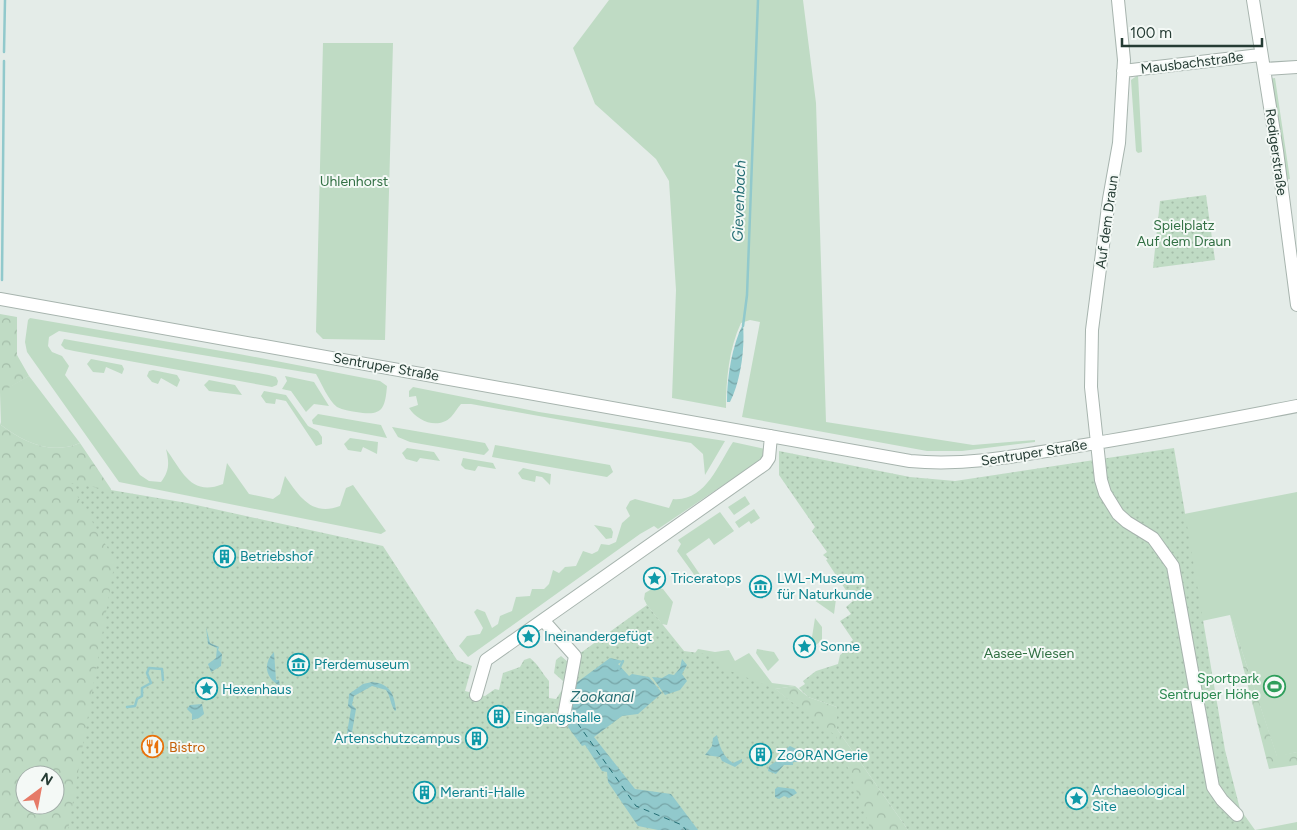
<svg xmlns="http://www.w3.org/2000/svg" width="1297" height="830" font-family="Figtree,sans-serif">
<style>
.green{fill:#bfdbc4}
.forest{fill:url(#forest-crowns);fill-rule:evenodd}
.park{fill:url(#park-dots)}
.water{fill:url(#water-waves)}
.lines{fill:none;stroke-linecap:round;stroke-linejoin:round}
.stream{stroke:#91c9cc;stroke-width:2.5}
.ferry{stroke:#246e74;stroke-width:1;stroke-dasharray:6 5;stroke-linecap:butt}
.minor-casing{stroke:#a7b4ae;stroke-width:14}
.minor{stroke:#fff;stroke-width:12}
.labels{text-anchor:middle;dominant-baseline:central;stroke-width:4;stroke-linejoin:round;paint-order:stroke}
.street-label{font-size:14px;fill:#253c34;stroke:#f4f9f6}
.park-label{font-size:14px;fill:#327044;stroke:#f4f9f6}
.culture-label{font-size:14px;fill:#0d838f;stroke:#f4f9f6;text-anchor:start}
.leisure-label{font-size:14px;fill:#27864d;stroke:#f4f9f6;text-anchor:end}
.food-label{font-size:14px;fill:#c56008;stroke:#f4f9f6;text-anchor:start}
.water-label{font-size:15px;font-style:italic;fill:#246e74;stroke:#f4f9f6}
</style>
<defs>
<pattern id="forest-crowns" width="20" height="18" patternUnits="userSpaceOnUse" patternTransform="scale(1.25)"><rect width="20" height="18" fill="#bfdbc4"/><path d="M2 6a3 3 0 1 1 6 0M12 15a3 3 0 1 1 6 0" fill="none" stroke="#a4bda9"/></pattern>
<pattern id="park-dots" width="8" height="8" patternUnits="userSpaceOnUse" patternTransform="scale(1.25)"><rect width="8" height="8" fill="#bfdbc4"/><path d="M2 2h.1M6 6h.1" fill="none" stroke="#a4bda9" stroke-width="1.8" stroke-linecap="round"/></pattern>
<pattern id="water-waves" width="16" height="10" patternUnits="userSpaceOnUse" patternTransform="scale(1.25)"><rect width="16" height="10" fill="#91c9cc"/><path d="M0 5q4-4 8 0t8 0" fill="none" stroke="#76a4a6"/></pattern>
</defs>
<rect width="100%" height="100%" fill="#e4ece8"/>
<path class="green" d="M609,0H803L816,103L826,422L973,445L1035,440V442L962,451H927L742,417L760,322L750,320L741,323C729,348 726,380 726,408L672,398L676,290L669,181L656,159L595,104L573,48Z
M323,43H393L385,340L323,339L316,332Z
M1138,75L1142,152L1138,153L1136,151L1131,80Z
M1275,78L1290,179L1284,180L1269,79Z
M30,318L239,354L380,381L387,386C385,411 381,416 356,412C350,411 343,410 337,407C328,400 322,384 316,374L59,331L49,337L48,346L52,352L62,356L69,366L65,375L140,475L149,481L161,482C170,470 169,462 166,449C182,471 191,497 223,484L227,463L249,494L273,499L280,494L285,476C299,496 312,517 340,506L346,488L353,485L386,531L381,534L119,482L27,352L25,342L28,320Z
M64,339L269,375L276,377L278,381L277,385L272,387L74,351L65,349L61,345Z
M91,359L122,365L124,369L122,374L106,367L104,373L93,372L87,364Z
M153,370L177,375L180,380L177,387L161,378L158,384L152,382L147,376L149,371Z
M29,376L80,443C51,455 25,443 1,425L0,392Z
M285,376L314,382L329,406L314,404L306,412L291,391L282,389L287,381Z
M209,380L235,385L242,395L209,391L204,385Z
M413,387L539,412L725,441L705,475L703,454L691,443L471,404H461C457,408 455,413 451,417C438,430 417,421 409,408L418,405L416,396L409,397V391Z
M264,391L286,395L308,426L318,431L322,437V444L316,446L286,401L276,399L275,404L266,403L261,396Z
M318,414L381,425L387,438L313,424L312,420Z
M392,427L485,443L489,450L484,455L410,442L398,437Z
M350,438L378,442L377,454L363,447L361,452L348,450L344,444Z
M733,442L765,449L762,459L658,529L654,526L640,534L468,657L459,646L467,636L480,634L483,628L474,612L477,609L485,612L492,628L498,624L500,616L512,611L516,597L530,596L532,589H544L549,584L553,570L559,573L565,567L576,566L583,551L592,554L598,551L601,544L609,545L616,542L622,523L630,516L626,508L630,501L635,499L669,508L673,499C705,502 718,465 733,442Z
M495,445L610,465L613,472L607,477L492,457Z
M407,448L434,452L440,461L420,458L417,462L406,459L402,453Z
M463,458L493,463L496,469L478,466L475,471L465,469L461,465Z
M523,468L551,474L550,485L542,477L536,476L535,482L522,479L518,473Z
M1297,492V752L1277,757L1230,615L1202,621L1184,514Z
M745,496L750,504L734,515L728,507Z
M754,509L760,518L751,524L749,521L739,528L735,522Z
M720,512L734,531L714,545L709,538L686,554L703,579V581L698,580L677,551L681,544L678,540Z
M594,525L611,528L613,532L612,538L606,539Z
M655,587L663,589L673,602L667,625L662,624L647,605L644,599L645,593Z
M832,594L836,599L834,614L814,600L815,597L822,601Z
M815,618L822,627V640L810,650Z
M698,649L715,652L729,650L735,661L749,653L772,683L795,686L775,689L798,707L737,679L687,652L695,653Z
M757,649L774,652L779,660L768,671L756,653Z
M1297,822V830H1255Z"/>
<path class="forest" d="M0,314L17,317V355L29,376L0,393Z
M0,422L1,425C25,443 51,455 80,443L111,489L151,830H0ZM25,775H55V805H25Z
M1230,615L1277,756L1297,752V765L1269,769Z
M795,686L808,697L837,707V729L908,830H853L798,707L775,689Z"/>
<path class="park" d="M1206,195L1215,260L1153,268L1160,201Z
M1174,448L1225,750L1240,809L1255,830H908L837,729V707L808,697L799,688L805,684L803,681L816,671L838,664L840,655L848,649L846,645L853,640L840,621L851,614L846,607L853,601L826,560L828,559L823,555L827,552L812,531L815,527L779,475V451L910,477L955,481Z
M70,483L187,503L383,546L457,660L472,666L465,691L485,696L495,689L499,690L503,673L520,667L524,660L530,658C538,664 542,673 549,681V698L556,699L562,690L563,681L554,673L556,660L561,656L568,662L647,605L684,651L712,655L723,668L775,689L836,736L871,830H68L115,561Z"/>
<path class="water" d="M743,324C745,348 741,380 730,402H727C727,376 732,346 743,324Z
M206,627L210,643L219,647L218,650L222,654L221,666L211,672L208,664L216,658L217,648L208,644Z
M274,652L276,680H279L280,686C266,679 262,664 274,652Z
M610,658L623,661L618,664L629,676L632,674L649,677L662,693L638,714L622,716L594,737L635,789L671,794L698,830H658L638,826L608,782L607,772L602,771L585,745L582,746L568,727L576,683Z
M682,659L687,665L682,674L687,681L680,690L665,695L652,677L662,678L669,674L674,675L680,668Z
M372,682C390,684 394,693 396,710L395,711C390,704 391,697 386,690L372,686L354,696L352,705L356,709L352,732L356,737L361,738L360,743L354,741L347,733L351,709L348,706L349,694L363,684Z
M202,704L204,714L199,718L192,720V714L187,709L190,705Z
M717,735C719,745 723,757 733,763L742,759V762L735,767L722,761L720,757L705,755L712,746L713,738Z
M790,746L798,750L799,760L803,762H793V765H784L776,774L768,771L769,766L781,758L780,753Z
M778,787L794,789L797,793L789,798L784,796L779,799L775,797V789Z"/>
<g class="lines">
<path class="stream" d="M4,52L5,0
M2,280L4,61
M743,326L747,295L758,0
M619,669L623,661
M127,707L135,706L137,699L142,696V688L151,683L147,673L149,668L162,669L163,680"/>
<path class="ferry" d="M571,714L636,806L682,825L686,830"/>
<defs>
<path id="minor" d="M1118,0L1124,60L1119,143L1109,199L1092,330L1091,387L1101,480L1105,493L1118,514L1127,522L1153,538L1173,566L1213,787L1222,800L1237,815
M1253,0L1277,151L1297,305
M1264,69L1297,67
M1123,71L1260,55
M0,299L910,461C963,466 1012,457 1065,448C1142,436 1220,421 1297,406
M543,620L575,656L563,721
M476,695L486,660L765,464L769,458L771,436"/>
</defs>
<use href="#minor" class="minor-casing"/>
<use href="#minor" class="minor"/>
</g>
<defs>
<symbol id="building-ring" viewBox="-11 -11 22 22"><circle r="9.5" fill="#f4f9f6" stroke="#0f9aa8" stroke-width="1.5"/><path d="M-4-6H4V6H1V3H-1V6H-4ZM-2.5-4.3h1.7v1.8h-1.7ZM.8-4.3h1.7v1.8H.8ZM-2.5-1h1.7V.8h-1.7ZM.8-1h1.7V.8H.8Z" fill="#0f9aa8"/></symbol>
<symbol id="sight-ring" viewBox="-11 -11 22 22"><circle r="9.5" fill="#f4f9f6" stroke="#0f9aa8" stroke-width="1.5"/><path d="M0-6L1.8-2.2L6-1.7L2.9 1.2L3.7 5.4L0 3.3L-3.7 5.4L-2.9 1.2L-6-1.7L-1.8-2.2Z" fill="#0f9aa8"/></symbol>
<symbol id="museum-ring" viewBox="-11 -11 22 22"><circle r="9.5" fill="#f4f9f6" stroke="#0f9aa8" stroke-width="1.5"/><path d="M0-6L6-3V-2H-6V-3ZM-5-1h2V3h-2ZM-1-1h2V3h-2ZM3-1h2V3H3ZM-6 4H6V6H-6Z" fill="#0f9aa8"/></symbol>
<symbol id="stadium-ring" viewBox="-11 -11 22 22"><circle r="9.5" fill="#f4f9f6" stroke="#2e9e5b" stroke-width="1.5"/><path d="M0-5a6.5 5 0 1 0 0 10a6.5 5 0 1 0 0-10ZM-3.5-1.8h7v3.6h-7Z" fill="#2e9e5b"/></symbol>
<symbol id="restaurant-ring" viewBox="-11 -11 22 22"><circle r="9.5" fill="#f4f9f6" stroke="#e8710a" stroke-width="1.5"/><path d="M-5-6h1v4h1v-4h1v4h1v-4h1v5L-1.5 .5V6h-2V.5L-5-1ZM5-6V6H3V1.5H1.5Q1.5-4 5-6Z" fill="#e8710a"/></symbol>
</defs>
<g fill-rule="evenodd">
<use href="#building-ring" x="212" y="544" width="25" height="25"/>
<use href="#sight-ring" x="642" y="566" width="25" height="25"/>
<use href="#museum-ring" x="748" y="574" width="25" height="25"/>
<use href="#sight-ring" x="516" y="624" width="25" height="25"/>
<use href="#sight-ring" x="792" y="634" width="25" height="25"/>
<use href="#museum-ring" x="286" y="652" width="25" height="25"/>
<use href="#stadium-ring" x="1262" y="674" width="25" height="25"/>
<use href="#sight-ring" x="194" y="676" width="25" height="25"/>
<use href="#building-ring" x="486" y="704" width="25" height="25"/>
<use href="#building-ring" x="464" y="726" width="25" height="25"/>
<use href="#restaurant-ring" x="140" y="734" width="25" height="25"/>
<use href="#building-ring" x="748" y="742" width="25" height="25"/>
<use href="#building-ring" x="412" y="780" width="25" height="25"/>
<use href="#sight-ring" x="1064" y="786" width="25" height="25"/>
</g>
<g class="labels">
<g class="street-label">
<text transform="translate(1192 63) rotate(-7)">Mausbachstraße</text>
<text transform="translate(1276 152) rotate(82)">Redigerstraße</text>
<text transform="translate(1107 222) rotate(-82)">Auf dem Draun</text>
<text transform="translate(386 367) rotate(10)">Sentruper Straße</text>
<text transform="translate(1034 453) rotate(-9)">Sentruper Straße</text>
</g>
<g class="park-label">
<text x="354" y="181">Uhlenhorst</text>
<text x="1184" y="225">Spielplatz<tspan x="1184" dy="16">Auf dem Draun</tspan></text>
<text x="1029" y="653">Aasee-Wiesen</text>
</g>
<g class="culture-label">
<text x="240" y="556">Betriebshof</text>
<text x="671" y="578">Triceratops</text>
<text x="777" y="578">LWL-Museum<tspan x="777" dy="16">für Naturkunde</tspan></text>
<text x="544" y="636">Ineinandergefügt</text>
<text x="820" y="646">Sonne</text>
<text x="314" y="664">Pferdemuseum</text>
<text x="222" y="689">Hexenhaus</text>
<text x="515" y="717">Eingangshalle</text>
<text x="460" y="738" text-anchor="end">Artenschutzcampus</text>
<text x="777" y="755">ZoORANGerie</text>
<text x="1092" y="790">Archaeological<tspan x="1092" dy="16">Site</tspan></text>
<text x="440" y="792">Meranti-Halle</text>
</g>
<g class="leisure-label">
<text x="1259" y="678">Sportpark<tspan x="1259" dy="16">Sentruper Höhe</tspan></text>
</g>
<g class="food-label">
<text x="169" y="747">Bistro</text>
</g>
<g class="water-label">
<text transform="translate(739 201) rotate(-88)">Gievenbach</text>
<text x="602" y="697">Zookanal</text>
</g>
</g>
<g transform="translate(40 790) rotate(32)"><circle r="24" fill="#f4f9f6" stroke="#a1ada8"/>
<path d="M0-4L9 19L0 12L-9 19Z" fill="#e67b68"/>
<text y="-8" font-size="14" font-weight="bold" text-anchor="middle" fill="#253c34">N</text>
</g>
<path d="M1122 38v8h140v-8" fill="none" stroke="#253c34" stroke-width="2.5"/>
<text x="1130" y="38" font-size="15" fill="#253c34" stroke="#f4f9f6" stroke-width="4" paint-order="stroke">100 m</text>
</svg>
